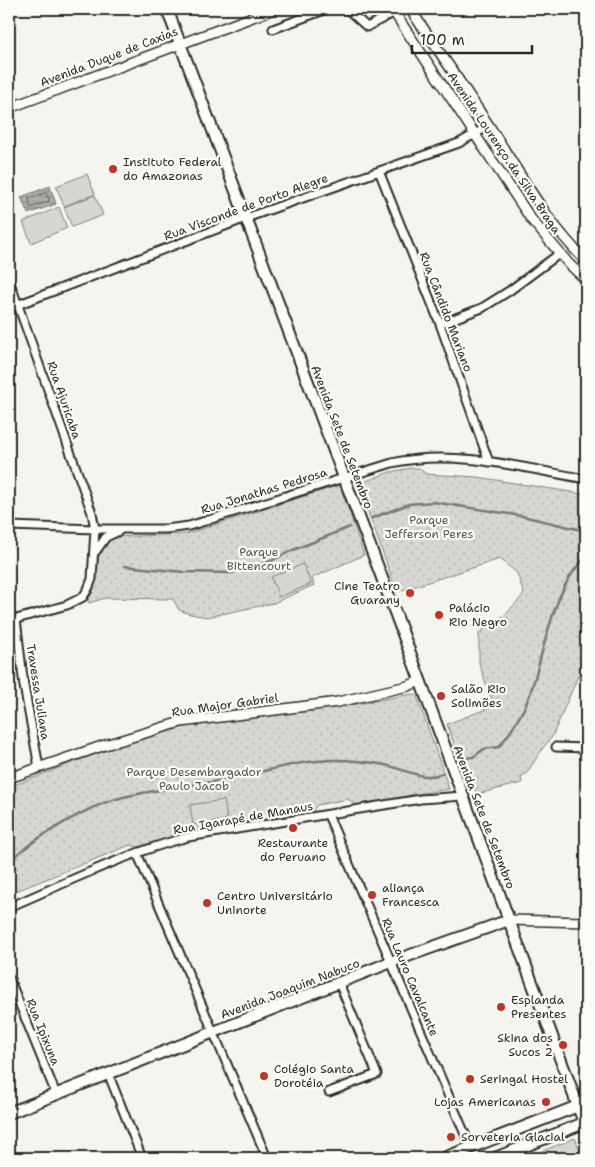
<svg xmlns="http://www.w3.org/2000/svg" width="595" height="1167" font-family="'Shantell Sans',sans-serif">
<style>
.park{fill:url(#park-dots);stroke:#81807e}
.garden{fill:#d7d6d2;stroke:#81807e}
.water{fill:url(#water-rules);stroke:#797877}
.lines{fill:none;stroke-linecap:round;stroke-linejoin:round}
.shore{stroke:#5f5f5d;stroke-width:1}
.stream{stroke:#797877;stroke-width:2.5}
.minor-casing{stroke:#2b2b2b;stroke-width:11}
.tertiary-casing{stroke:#2b2b2b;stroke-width:12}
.secondary-casing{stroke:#2b2b2b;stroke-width:14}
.minor{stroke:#fdfcf7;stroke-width:7}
.tertiary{stroke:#fdfcf7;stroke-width:9}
.secondary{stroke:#fdfcf7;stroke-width:10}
.poi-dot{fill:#c8321e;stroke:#fdfcf7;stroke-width:2}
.labels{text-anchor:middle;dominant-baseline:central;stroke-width:4.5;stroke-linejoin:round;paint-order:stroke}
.street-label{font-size:12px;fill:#2b2b2b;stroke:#fdfcf7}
.poi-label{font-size:12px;fill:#2b2b2b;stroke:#fdfcf7;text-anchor:start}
.park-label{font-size:12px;fill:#565655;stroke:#fdfcf7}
</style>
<defs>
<pattern id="park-dots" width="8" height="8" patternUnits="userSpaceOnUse" patternTransform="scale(1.25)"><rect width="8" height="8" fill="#d7d6d2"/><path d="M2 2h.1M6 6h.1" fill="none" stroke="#b9b8b4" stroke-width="1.8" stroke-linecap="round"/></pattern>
<pattern id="water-rules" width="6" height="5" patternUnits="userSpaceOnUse" patternTransform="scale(1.25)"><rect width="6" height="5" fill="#adaca9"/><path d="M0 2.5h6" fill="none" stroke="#8d8c8a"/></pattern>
</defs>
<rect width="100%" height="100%" fill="#f5f4ef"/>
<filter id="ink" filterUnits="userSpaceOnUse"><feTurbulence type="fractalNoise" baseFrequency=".02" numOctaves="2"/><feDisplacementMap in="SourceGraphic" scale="10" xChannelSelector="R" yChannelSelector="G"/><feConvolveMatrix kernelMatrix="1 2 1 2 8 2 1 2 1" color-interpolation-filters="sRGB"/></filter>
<g filter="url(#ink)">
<path class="park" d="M411,468H419L426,474L477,477L583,494L586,491V668L582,667L552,737L542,749L527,773L521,777L522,783L477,794L472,782L468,783L447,724L494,706L479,663V633L507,613L524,594L517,573L500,559L397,592L358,484L390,472Z
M340,485L364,555L312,578L314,585L274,603L207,617L190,614L179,610L173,599L105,598L89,603L88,600C103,581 89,557 111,537L186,534Z
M412,694L417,696L449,789L416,794L356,806L348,799L317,805L311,813L180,834L138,847L130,845L14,892L11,902L9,903V787L135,739L183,727L346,706Z"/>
<path class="garden" d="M87,174L95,194L64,206L56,186Z
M95,195L103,215L72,227L64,207Z
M59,207L67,228L31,243L23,222Z
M303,564L311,584L279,597L271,577Z
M224,800L227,820L193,825L190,805Z
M575,1138L583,1158H525Z"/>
<path class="water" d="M50,186L56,204L28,214L21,197Z"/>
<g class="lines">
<path class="shore" d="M46,193L49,199V201L33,207H30L29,199Z"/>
<path class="stream" d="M372,518L409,504L433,502L522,516L586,531
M124,566L184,572L231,573L271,561L291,551L350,527
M460,762L465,758L473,757L484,749L499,747C511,732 522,715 529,697C544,654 552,588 586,557
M9,861C35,838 87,806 120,798C155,789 192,786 228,779C264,772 299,760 336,760C352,760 369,762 385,765C405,769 423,782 443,773"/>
<defs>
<path id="minor" d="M347,9L367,27L395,12
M273,29L327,9
M379,171L440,324L489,462
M9,280L92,513L95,529L9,526
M9,308L246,218L459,143L489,126
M440,324L482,308L509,291L559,254
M96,551L106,537L119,531
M16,619L24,686L39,767
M9,621L67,605L83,597L88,589L92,579L95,529H166L189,526L392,463C455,449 523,468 586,479
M556,747L586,748
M328,815L471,1148
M137,853L267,1158
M9,907C68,882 126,853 188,837L421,799L463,796
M9,978L56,1094
M108,1073L142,1158
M329,1092L377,1074L339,983"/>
<path id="tertiary" d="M392,9L531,219L568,263L586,280
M410,9C439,51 467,92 495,135C523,179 549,225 586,261
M9,108L274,9
M9,778L105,745L181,722L338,702L408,686L420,681
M509,920L586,922"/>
<path id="secondary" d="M167,9L396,615L586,1128
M9,1113L391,962L509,920
M444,1158L578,1106
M495,1158L584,1123"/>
</defs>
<use href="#minor" class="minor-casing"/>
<use href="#tertiary" class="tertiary-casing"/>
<use href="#secondary" class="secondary-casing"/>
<use href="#minor" class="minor"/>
<use href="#tertiary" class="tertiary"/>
<use href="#secondary" class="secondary"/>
</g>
</g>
<g class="poi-dot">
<circle cx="113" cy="169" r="5"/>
<circle cx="410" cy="593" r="5"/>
<circle cx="439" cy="615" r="5"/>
<circle cx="441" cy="696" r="5"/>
<circle cx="293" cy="828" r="5"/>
<circle cx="372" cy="895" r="5"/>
<circle cx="207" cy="903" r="5"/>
<circle cx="501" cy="1007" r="5"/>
<circle cx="563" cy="1045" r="5"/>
<circle cx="264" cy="1076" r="5"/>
<circle cx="470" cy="1079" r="5"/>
<circle cx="546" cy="1102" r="5"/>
<circle cx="451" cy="1137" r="5"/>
</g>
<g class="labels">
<g class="street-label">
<text transform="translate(109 57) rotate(-21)">Avenida Duque de Caxias</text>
<text transform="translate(504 153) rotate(56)">Avenida Lourenço da Silva Braga</text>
<text transform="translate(246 207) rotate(-20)">Rua Visconde de Porto Alegre</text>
<text transform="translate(446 312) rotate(69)">Rua Cândido Mariano</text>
<text transform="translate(64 400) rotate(71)">Rua Ajuricaba</text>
<text transform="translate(342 437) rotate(69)">Avenida Sete de Setembro</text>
<text transform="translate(264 491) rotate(-17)">Rua Jonathas Pedrosa</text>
<text transform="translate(38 692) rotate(81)">Travessa Juliana</text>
<text transform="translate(225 705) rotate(-8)">Rua Major Gabriel</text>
<text transform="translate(484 817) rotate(69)">Avenida Sete de Setembro</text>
<text transform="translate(243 818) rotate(-10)">Rua Igarapé de Manaus</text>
<text transform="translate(410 977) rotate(67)">Rua Lauro Cavalcante</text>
<text transform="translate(290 989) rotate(-21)">Avenida Joaquim Nabuco</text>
<text transform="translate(43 1032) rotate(68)">Rua Ipixuna</text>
</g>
<g class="poi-label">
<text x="123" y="162">Instituto Federal<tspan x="123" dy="14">do Amazonas</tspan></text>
<text x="400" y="586" text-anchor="end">Cine Teatro<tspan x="400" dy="14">Guarany</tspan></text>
<text x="449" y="608">Palácio<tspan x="449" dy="14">Rio Negro</tspan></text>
<text x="451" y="689">Salão Rio<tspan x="451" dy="14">Solimões</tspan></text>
<text x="293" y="843" text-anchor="middle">Restaurante<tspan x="293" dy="14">do Peruano</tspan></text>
<text x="382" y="888">aliança<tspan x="382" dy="14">Francesca</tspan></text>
<text x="217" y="896">Centro Universitário<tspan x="217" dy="14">Uninorte</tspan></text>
<text x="511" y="1000">Esplanda<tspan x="511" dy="14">Presentes</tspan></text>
<text x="553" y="1038" text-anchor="end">Skina dos<tspan x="553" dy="14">Sucos 2</tspan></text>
<text x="274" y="1069">Colégio Santa<tspan x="274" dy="14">Dorotéia</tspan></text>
<text x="480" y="1079">Seringal Hostel</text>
<text x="536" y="1102" text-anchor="end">Lojas Americanas</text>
<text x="461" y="1137">Sorveteria Glacial</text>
</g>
<g class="park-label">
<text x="429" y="520">Parque<tspan x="429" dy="14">Jefferson Peres</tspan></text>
<text x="259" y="552">Parque<tspan x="259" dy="14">Bittencourt</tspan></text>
<text x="194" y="772">Parque Desembargador<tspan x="194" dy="14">Paulo Jacob</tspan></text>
</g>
</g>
<rect width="595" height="1167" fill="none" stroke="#fdfcf7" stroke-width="30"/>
<rect x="15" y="15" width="565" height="1137" fill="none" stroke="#2b2b2b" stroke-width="2" filter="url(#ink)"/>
<path d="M412 45v8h120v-8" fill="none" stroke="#2b2b2b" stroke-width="2.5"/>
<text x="420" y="45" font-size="15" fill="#2b2b2b" stroke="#fdfcf7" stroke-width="4" paint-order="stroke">100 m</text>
</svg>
